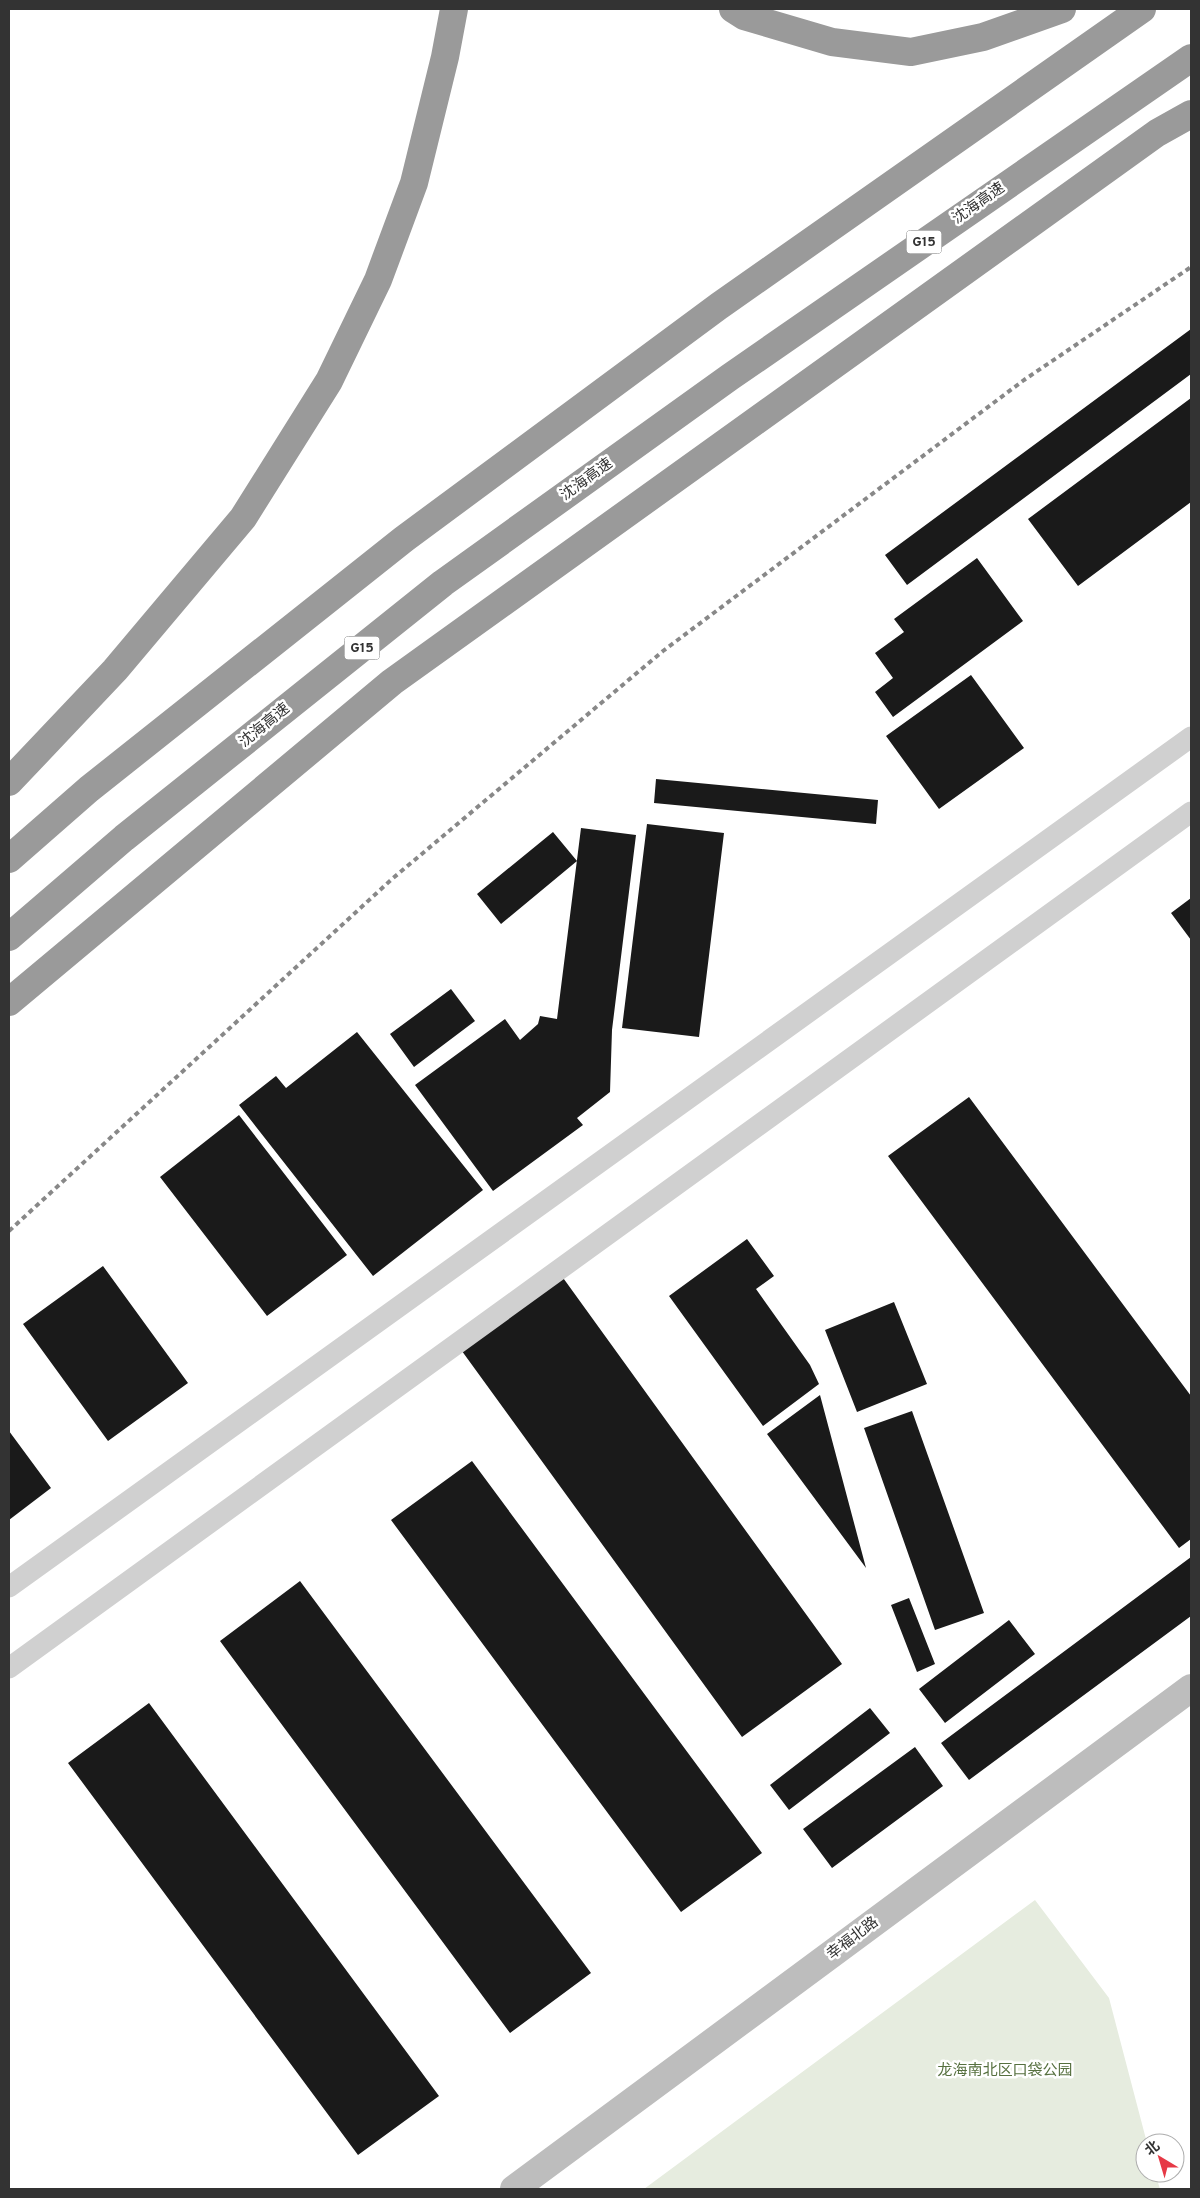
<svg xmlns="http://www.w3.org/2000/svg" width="1200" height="2198" font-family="Overpass,'Noto Sans SC',sans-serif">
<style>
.green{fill:#e6ecdf}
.building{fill:#1a1a1a}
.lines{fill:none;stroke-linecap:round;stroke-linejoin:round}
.service{stroke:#d0d0d0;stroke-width:21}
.secondary{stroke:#bdbdbd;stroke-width:28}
.motorway{stroke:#9a9a9a;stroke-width:28}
.rail{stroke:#888;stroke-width:4;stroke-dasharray:5 4;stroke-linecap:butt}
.labels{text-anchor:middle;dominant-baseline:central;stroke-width:5;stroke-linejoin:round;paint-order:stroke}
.shield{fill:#fff;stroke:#707070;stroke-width:1}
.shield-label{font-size:14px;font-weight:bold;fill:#333}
.street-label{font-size:15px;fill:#333;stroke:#fff}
.park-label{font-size:15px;fill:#56703f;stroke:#fff}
</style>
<rect width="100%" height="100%" fill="#fff"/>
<path class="green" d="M1035,1900L1109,1998L1147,2143H1145V2173H1155L1160,2189H644Z"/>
<path class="building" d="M1191,329V374L907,585L885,555Z
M1191,398V502L1078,586L1028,519Z
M977,558L1023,621L893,717L875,692L893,678L875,653L904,632L894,619Z
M971,675L1024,748L939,809L886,736Z
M656,779L878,800L876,824L654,803Z
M647,824L724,833L699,1037L622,1028Z
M581,828L636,835L612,1030L610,1092L577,1118L583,1125L493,1191L415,1085L505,1019L520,1040L538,1024L540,1016L557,1019Z
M553,832L577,861L501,924L477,894Z
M1191,898V940L1171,913Z
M451,989L475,1021L414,1067L390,1034Z
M357,1032L483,1190L373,1276L239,1105L276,1076L286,1088Z
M969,1097L1191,1396V1539L1179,1548L888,1156Z
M239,1115L347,1255L267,1316L160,1177Z
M747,1239L774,1276L756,1289L810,1365L819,1384L763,1426L669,1296Z
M103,1266L188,1383L108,1441L23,1324Z
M561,1275L842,1664L742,1737L459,1347Z
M894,1302L927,1384L857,1412L825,1330Z
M820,1395L866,1568L767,1434Z
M912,1411L984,1613L935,1630L864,1428Z
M9,1431L51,1488L9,1520Z
M472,1461L762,1853L681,1912L391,1520Z
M1191,1557V1616L969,1780L941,1743Z
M300,1581L591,1973L510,2033L220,1641Z
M909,1598L935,1664L917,1672L891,1605Z
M1009,1620L1035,1654L945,1723L919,1689Z
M149,1703L439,2096L358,2155L68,1763Z
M870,1708L890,1733L789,1810L770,1785Z
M915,1747L943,1786L832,1868L803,1829Z"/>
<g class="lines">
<path class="service" d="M9,1587L1191,737
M9,1668L1191,812"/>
<path class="secondary" d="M514,2189L1191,1688"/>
<path class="motorway" d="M733,9L744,16L832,42L911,52L983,37L1062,9
M9,782L115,670L243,518L329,381L378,280L414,183L445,57L454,9
M9,859L89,789L404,539L719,306L1142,9
M9,937L124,838L443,583L730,377L1191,58
M9,1002L392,682L1157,133L1191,114"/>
<path class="rail" d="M9,1231L392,879L663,651L1024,380L1191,267"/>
</g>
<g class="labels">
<g class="shield">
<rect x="906.5" y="230.5" width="35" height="23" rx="4"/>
<rect x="344.5" y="636.5" width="35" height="23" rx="4"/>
</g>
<g class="shield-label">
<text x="924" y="242">G15</text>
<text x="362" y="648">G15</text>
</g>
<g class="street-label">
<text transform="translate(979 204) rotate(-35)">沈海高速</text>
<text transform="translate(587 480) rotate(-36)">沈海高速</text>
<text transform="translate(265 726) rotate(-39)">沈海高速</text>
<text transform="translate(853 1939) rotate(-37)">幸福北路</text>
</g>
<g class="park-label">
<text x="1005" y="2071">龙海南北区口袋公园</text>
</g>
</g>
<rect width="1200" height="2198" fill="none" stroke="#333333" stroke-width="20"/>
<g transform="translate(1160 2158) rotate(322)"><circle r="24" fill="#ffffff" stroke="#adadad"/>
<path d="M0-4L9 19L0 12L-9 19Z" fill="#e63946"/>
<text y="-8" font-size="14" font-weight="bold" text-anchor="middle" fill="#333333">北</text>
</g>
</svg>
